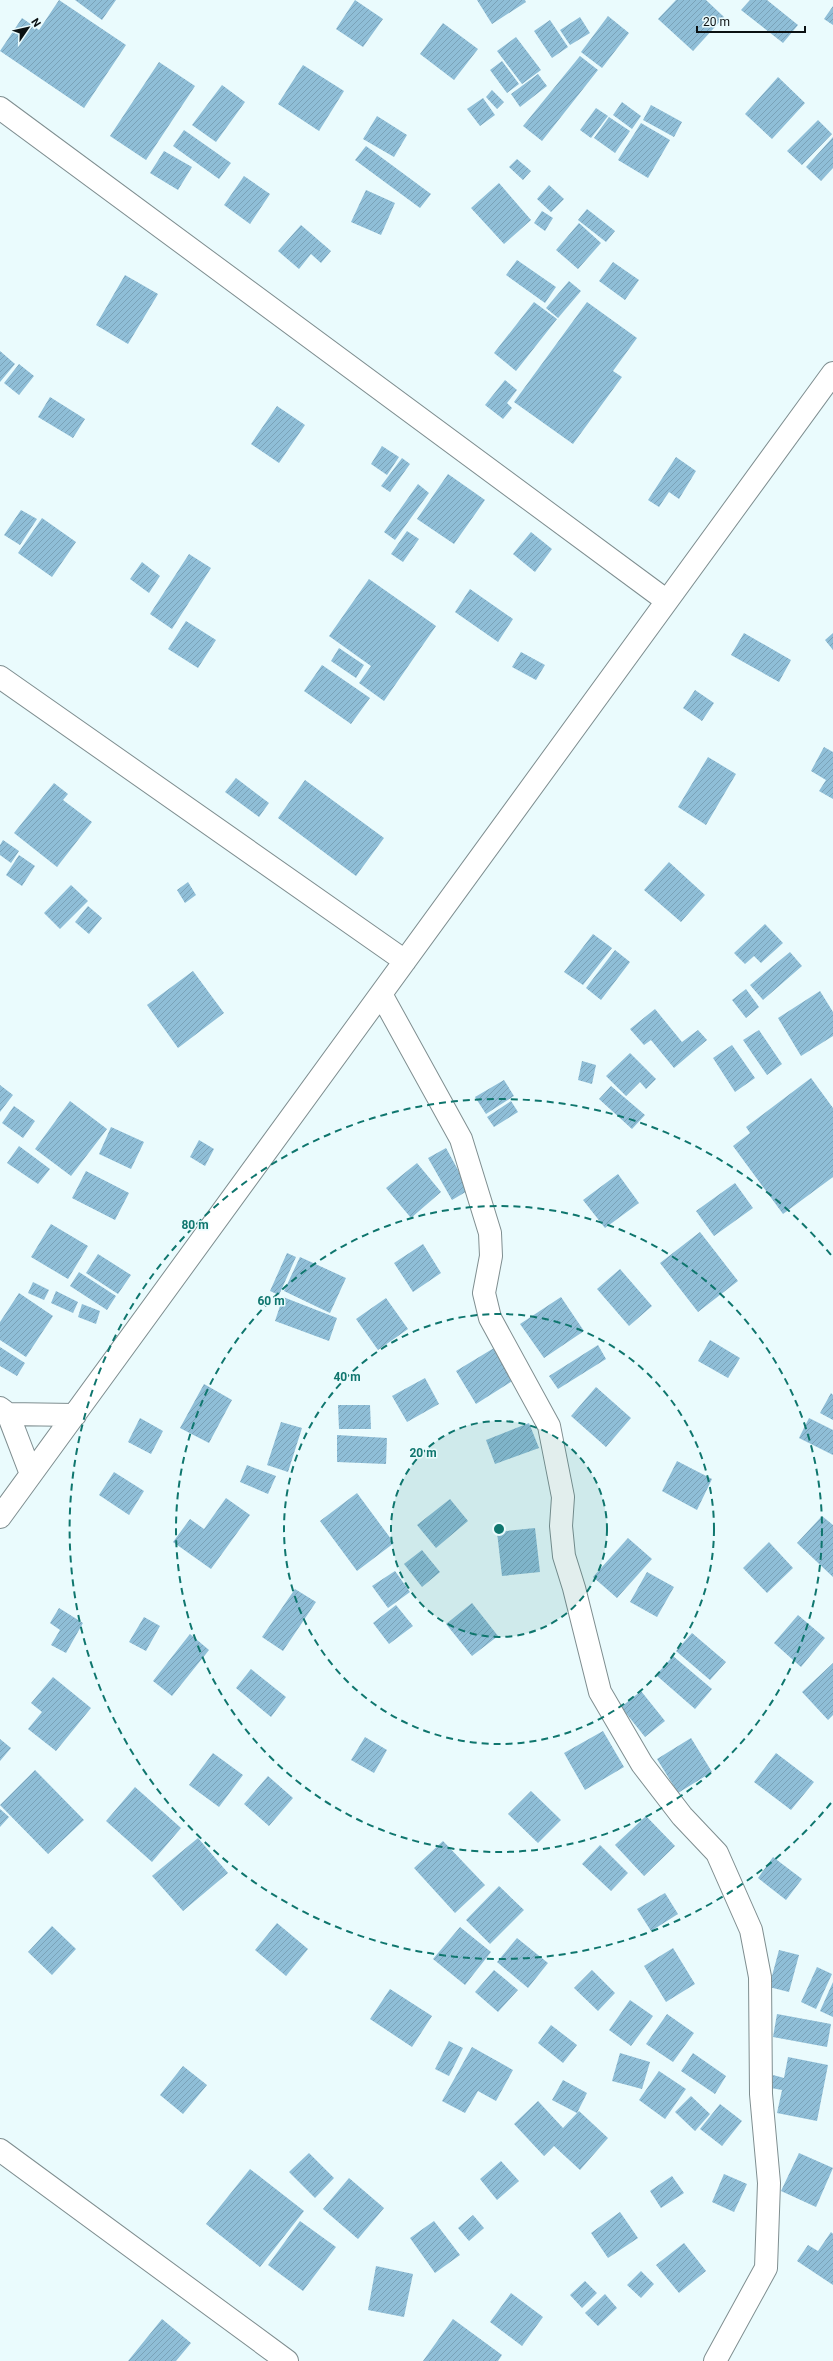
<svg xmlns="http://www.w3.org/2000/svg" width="833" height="2361" font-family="Roboto,sans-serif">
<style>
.building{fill:url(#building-hatch)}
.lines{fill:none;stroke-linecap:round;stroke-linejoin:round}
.minor-casing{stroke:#7f8e90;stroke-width:24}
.tertiary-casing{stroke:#7f8e90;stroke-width:24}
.minor{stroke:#fff;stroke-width:22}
.tertiary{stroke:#fff;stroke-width:22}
.ring{fill:none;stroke:#0f766e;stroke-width:2;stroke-dasharray:7 5}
.centre{fill:#0f766e;stroke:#eafbfd;stroke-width:2}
.ring-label{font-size:12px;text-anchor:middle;font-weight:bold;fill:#0f766e;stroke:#eafbfd;stroke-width:3;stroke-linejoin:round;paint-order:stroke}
</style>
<defs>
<pattern id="building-hatch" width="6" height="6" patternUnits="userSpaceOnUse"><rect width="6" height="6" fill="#8fbed7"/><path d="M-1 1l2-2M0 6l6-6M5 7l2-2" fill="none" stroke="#7aa2b8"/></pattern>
</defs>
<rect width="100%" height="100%" fill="#eafbfd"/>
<path class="building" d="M59,0L126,45L84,108L0,51L22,18L39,30Z
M75,0H116L102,20Z
M355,0L383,19L363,47L336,29Z
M477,0H525L526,2L492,24Z
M676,0H706L724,17L693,51L658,19Z
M750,0H767L798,25L783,43L741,10Z
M833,6V25L824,19Z
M608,16L629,33L602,68L581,52Z
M580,17L590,33L570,45L560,30Z
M550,20L568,47L552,58L534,31Z
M443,23L478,49L454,80L420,54Z
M516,37L541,70L522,84L497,51Z
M580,56L598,70L542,141L523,126Z
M502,61L519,84L507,93L490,70Z
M159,62L195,86L146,160L110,136Z
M303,65L344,91L319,131L278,104Z
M538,74L547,86L520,107L511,94Z
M778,77L805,103L772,139L745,114Z
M222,85L245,102L216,142L192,125Z
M492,90L504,102L497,109L486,97Z
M483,98L495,115L480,126L467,109Z
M622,102L641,116L632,129L613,115Z
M651,105L682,122L674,137L643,120Z
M596,108L608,116L591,138L580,130Z
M377,116L407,135L394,157L363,139Z
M609,117L630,131L615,153L594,138Z
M818,120L832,134L802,165L787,151Z
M641,123L670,140L648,178L618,160Z
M184,130L231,163L219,179L173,146Z
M833,137V168L821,181L806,167Z
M366,146L431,194L420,208L355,160Z
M164,151L192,167L178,190L150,173Z
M517,159L531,171L523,180L509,167Z
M244,176L270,194L250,224L224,205Z
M499,183L531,220L504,244L471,208Z
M549,185L564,199L551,212L537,199Z
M366,190L395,203L381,235L351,222Z
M587,209L615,231L606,242L578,220Z
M542,211L553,218L545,231L534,223Z
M579,223L601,243L578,269L556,250Z
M301,225L331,251L321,263L311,254L299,269L278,251Z
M517,260L556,287L545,303L506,275Z
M613,262L639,280L625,300L599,281Z
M125,275L158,294L128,344L96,325Z
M569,281L581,291L558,318L546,308Z
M534,302L557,319L516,371L494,353Z
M587,302L637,338L613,371L622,377L573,444L514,402Z
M0,351L15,364L0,382Z
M19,364L34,376L19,395L4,383Z
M505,380L517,390L507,403L512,408L503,419L485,405Z
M50,397L85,419L73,438L38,417Z
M277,406L305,425L279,463L251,444Z
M382,446L399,457L387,475L371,464Z
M676,457L696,471L679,499L669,492L659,507L648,500Z
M402,458L410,464L390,492L381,486Z
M448,474L485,500L454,544L417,519Z
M418,484L429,493L395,540L384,532Z
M21,510L37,519L20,545L4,535Z
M42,518L76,542L52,577L18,553Z
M407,531L419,539L403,562L391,554Z
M531,532L552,549L535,572L513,554Z
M189,554L211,568L172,629L150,614Z
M142,562L160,576L149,593L130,579Z
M369,579L436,626L384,701L359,683L371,666L329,636Z
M470,589L513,619L498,642L455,612Z
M186,621L216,640L198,668L168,649Z
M744,633L791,660L779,682L731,655Z
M833,633V650L825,640Z
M339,648L364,665L356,678L331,661Z
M521,652L545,665L536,680L512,667Z
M322,665L370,698L351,724L304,691Z
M695,690L714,703L702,721L683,708Z
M824,747L833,752V799L819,791L826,780L811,771Z
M708,757L736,774L706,825L678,807Z
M236,778L269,803L259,817L225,792Z
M305,780L384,838L356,876L278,818Z
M54,783L68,794L63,800L92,822L57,867L14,833Z
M3,840L19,851L11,863L0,855V845Z
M19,855L35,866L22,886L6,875Z
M669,862L705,895L681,922L644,890Z
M188,882L196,895L185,903L177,890Z
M71,885L88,901L60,929L44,913Z
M88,906L102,918L89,934L75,922Z
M765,924L783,943L761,963L754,956L745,964L734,953Z
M593,934L612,948L583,985L564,972Z
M615,950L630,962L601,1000L586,988Z
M790,952L802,966L763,1000L750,985Z
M193,971L224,1013L178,1048L147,1005Z
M746,989L759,1007L746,1018L732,1000Z
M820,991L833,1012V1036L801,1056L778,1018Z
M655,1009L682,1042L698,1030L707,1040L674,1068L651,1040L644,1045L630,1029Z
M759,1030L782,1064L767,1075L743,1040Z
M732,1045L755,1078L735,1092L713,1058Z
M630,1053L656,1079L646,1089L640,1082L626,1096L606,1076Z
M582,1061L596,1065L592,1084L578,1080Z
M811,1078L833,1108V1177L783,1214L733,1146L750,1133L746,1127Z
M504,1080L514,1096L486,1114L475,1097Z
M0,1085L13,1095L0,1112Z
M611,1086L645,1115L632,1129L599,1099Z
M70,1101L107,1129L71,1176L35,1149Z
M511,1101L518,1112L494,1127L487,1117Z
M14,1106L35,1121L23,1138L2,1123Z
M111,1127L144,1142L131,1169L99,1154Z
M199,1140L214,1149L205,1166L190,1157Z
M19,1146L50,1169L38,1184L7,1163Z
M446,1148L469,1190L452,1200L428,1158Z
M417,1163L441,1192L411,1218L386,1188Z
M86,1171L129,1193L115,1220L72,1198Z
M618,1174L639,1203L605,1228L583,1200Z
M735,1183L753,1208L714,1236L696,1211Z
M51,1224L88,1246L68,1279L31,1257Z
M700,1232L738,1281L698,1312L660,1263Z
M423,1244L441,1273L413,1292L394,1263Z
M287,1253L296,1257L279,1295L270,1291Z
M98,1254L131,1275L118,1294L86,1273Z
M300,1257L346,1278L330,1313L284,1291Z
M620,1269L652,1306L629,1326L597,1289Z
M79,1272L116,1296L107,1310L70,1286Z
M33,1282L49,1290L44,1300L28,1293Z
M56,1291L78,1302L73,1313L51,1303Z
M19,1293L53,1316L26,1357L0,1340V1322Z
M283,1297L337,1318L329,1341L275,1321Z
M561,1297L584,1331L544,1358L520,1324Z
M386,1298L408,1329L378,1350L356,1319Z
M82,1304L100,1311L96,1324L78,1317Z
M710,1340L740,1358L728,1378L698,1361Z
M598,1345L606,1359L558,1389L549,1376Z
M0,1347L25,1363L17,1376L0,1366Z
M494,1348L514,1380L476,1404L456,1371Z
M425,1378L439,1404L407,1422L392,1396Z
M204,1384L232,1400L209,1443L180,1428Z
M596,1387L631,1418L606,1447L571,1416Z
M831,1393L833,1395V1420L820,1413Z
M338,1405H370L371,1429H339Z
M140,1418L163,1431L151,1454L128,1442Z
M809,1418L833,1430V1455L799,1438Z
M281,1422L302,1428L288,1472L267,1465Z
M529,1423L539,1448L495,1464L486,1440Z
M337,1435L387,1438L386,1464L337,1462Z
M677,1461L712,1479L697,1510L662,1491Z
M247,1465L276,1476L268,1494L240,1482Z
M114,1472L144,1491L129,1515L99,1495Z
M357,1493L394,1543L357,1571L320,1521Z
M226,1498L250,1515L211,1569L173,1542L190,1519L204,1529Z
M450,1499L468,1521L436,1548L417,1525Z
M822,1516L833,1525V1577L797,1543Z
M535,1528L540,1572L502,1576L497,1532Z
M628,1538L652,1559L617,1598L593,1577Z
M769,1542L793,1568L767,1593L743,1568Z
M422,1550L440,1572L422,1587L404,1564Z
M395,1571L410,1592L388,1608L372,1586Z
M647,1572L674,1587L657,1617L630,1602Z
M295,1589L316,1602L283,1651L262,1637Z
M472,1603L498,1636L472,1656L446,1624Z
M396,1605L413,1626L389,1644L373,1623Z
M59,1608L83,1623L66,1653L51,1645L60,1630L50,1623Z
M798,1615L825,1638L801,1667L774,1643Z
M144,1617L160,1626L146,1651L129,1642Z
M692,1633L726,1662L710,1680L676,1651Z
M190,1634L209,1650L172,1696L153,1681Z
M673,1656L712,1689L695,1709L656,1675Z
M833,1663V1715L828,1720L802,1692Z
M251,1669L286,1697L271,1717L236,1688Z
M53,1677L91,1708L56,1751L28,1729L42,1712L31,1703Z
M641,1691L665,1721L645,1737L621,1707Z
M603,1731L624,1767L585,1790L564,1753Z
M365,1737L387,1750L374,1773L351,1760Z
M691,1738L712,1772L678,1793L657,1759Z
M0,1739L11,1748L0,1761Z
M213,1753L243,1775L219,1807L189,1785Z
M776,1753L814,1782L791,1810L754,1782Z
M35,1770L84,1820L48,1854L0,1805Z
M268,1776L293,1798L269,1826L244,1804Z
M135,1787L181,1828L152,1862L106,1821Z
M531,1791L561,1820L538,1843L508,1814Z
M0,1809L9,1817L0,1827Z
M646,1816L675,1846L644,1876L615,1845Z
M198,1838L228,1873L183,1911L152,1876Z
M443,1841L485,1885L455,1913L414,1868Z
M600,1845L628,1873L611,1891L582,1864Z
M773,1857L802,1879L786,1900L758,1878Z
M499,1886L524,1910L490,1944L466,1920Z
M665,1893L678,1914L651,1931L637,1909Z
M277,1923L308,1949L286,1976L255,1950Z
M52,1926L76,1949L52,1975L28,1952Z
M460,1927L491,1952L465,1985L433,1959Z
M517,1938L548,1963L528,1988L497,1962Z
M673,1948L695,1984L666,2002L644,1966Z
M779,1950L799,1955L789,1992L769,1987Z
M817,1967L832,1974L816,2009L801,2002Z
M494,1970L518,1990L498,2012L475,1992Z
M592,1970L615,1993L598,2011L574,1988Z
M833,1982V2017L820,2011Z
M390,1989L432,2016L412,2047L370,2019Z
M630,2000L653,2016L631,2046L609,2030Z
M667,2014L694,2033L673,2062L646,2044Z
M777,2014L831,2024L827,2047L773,2037Z
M551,2025L577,2045L563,2063L538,2043Z
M449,2041L463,2048L449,2076L435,2069Z
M472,2047L513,2070L496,2101L478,2091L465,2113L442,2101Z
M620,2053L650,2062L642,2089L612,2081Z
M693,2053L726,2076L715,2094L681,2071Z
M788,2057L828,2065L817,2121L777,2113L782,2090L771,2088L773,2075L784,2078Z
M183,2066L207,2085L183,2114L160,2095Z
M659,2071L686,2089L665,2119L639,2100Z
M563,2080L587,2093L577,2113L552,2100Z
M691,2096L710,2114L695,2131L675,2112Z
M538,2101L563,2128L579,2111L608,2138L580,2170L554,2146L544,2156L514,2124Z
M720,2104L742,2121L722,2146L700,2129Z
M309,2153L334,2178L315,2198L289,2172Z
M799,2153L833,2168L816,2207L781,2191Z
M501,2161L519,2181L497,2200L480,2179Z
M250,2169L304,2211L260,2267L206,2224Z
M724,2174L747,2184L734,2212L712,2202Z
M672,2176L684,2193L661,2208L650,2191Z
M349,2178L384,2208L358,2239L323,2209Z
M620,2212L638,2238L608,2258L591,2233Z
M473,2215L484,2228L469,2241L458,2228Z
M300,2221L336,2247L303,2291L268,2265Z
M434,2221L460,2255L435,2273L410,2238Z
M831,2232L833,2234V2285L797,2261L808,2245L818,2251Z
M684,2243L706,2271L679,2293L656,2265Z
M376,2266L413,2274L404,2317L368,2310Z
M641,2271L654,2284L641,2298L627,2285Z
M585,2281L597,2293L582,2308L570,2295Z
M511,2293L543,2317L522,2346L490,2322Z
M605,2294L617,2308L598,2326L585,2313Z
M162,2319L191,2343L176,2361H128Z
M453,2319L502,2355L498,2361H423Z"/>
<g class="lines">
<defs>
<path id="minor" d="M0,108L667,601
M0,677L405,961
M381,994L461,1139L490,1233L491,1256L484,1293L490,1318L549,1426L563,1497L561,1526L564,1556L574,1588L600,1692L642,1764L682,1816L717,1853L751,1930L760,1977L761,2094L769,2183L766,2268L715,2361
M0,1408L8,1414L31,1474
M8,1414L75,1415
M0,1517L833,373"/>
<path id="tertiary" d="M0,2150L287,2361"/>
</defs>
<use href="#minor" class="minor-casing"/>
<use href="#tertiary" class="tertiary-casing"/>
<use href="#minor" class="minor"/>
<use href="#tertiary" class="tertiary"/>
</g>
<circle cx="499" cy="1529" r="108" fill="#0f766e" fill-opacity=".12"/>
<g class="ring">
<circle cx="499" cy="1529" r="108"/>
<circle cx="499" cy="1529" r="215"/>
<circle cx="499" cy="1529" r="323"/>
<path d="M831 1803A430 430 0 1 1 831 1255"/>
</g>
<circle cx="499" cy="1529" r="6" class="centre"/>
<g class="ring-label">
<text x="195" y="1229">80 m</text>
<text x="271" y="1305">60 m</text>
<text x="347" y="1381">40 m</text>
<text x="423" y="1457">20 m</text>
</g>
<g transform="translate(28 28) rotate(56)" stroke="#eafbfd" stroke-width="3" paint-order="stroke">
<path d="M0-3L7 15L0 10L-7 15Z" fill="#0b1112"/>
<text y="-6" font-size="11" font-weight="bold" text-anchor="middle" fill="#0b1112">N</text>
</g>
<path d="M697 26v6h108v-6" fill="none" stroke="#0b1112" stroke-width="2"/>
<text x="703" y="26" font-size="12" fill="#0b1112" stroke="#eafbfd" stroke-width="3" paint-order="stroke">20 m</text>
</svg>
